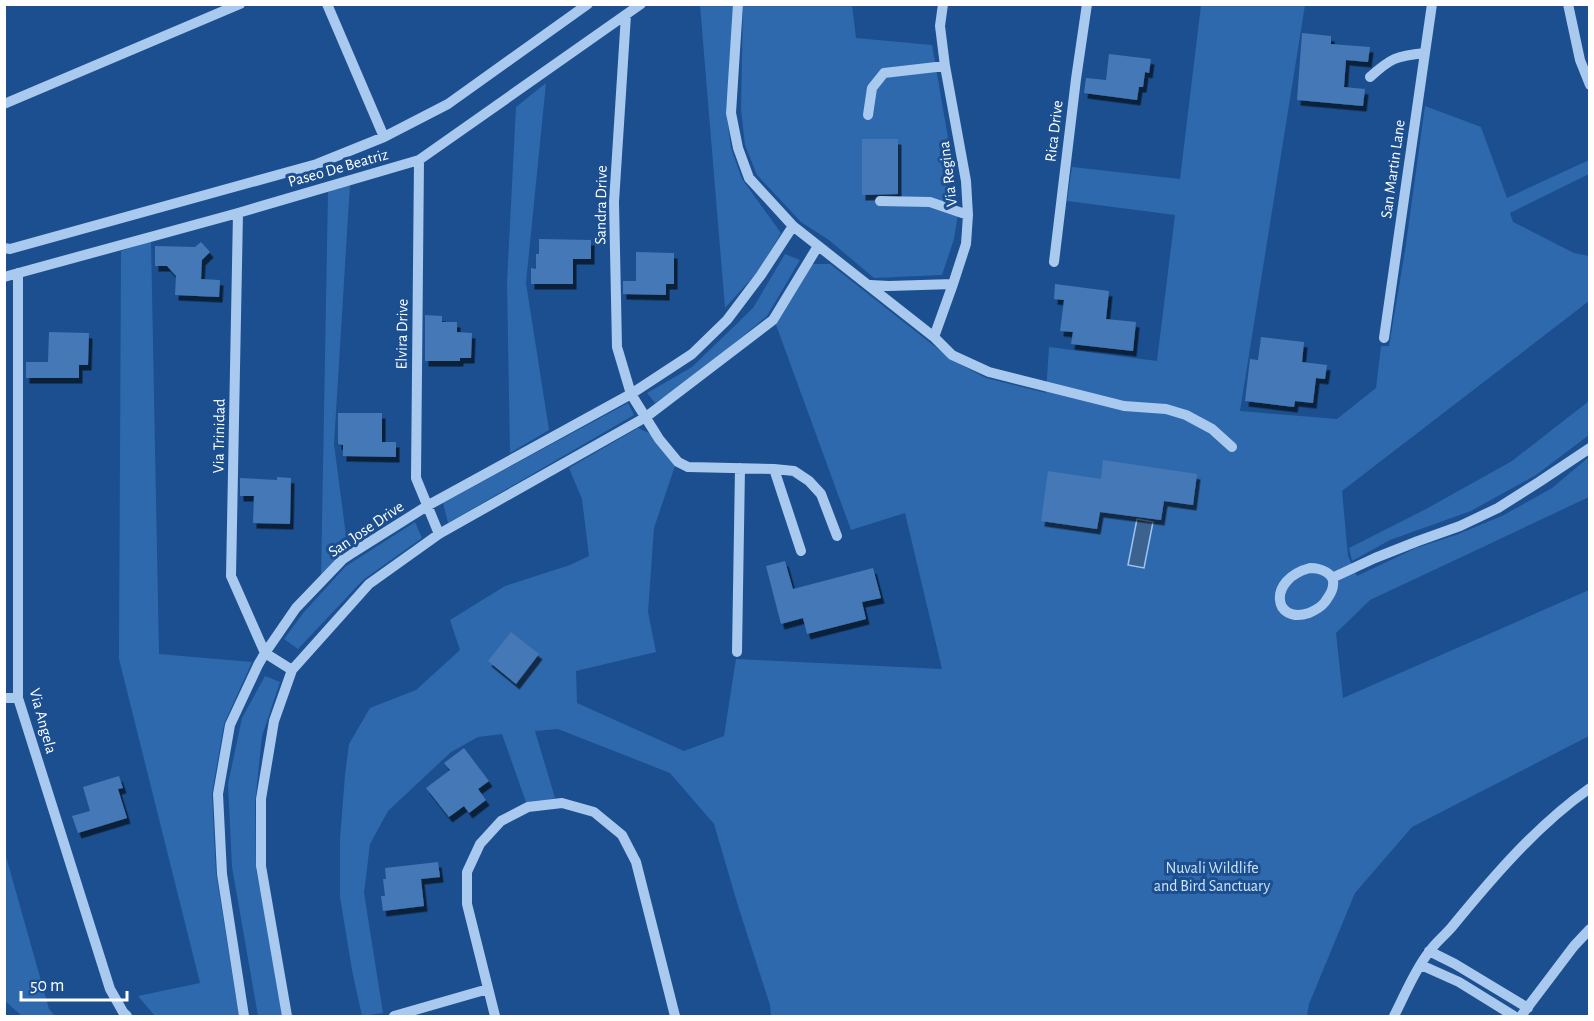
<svg xmlns="http://www.w3.org/2000/svg" width="1594" height="1021" font-family="'Alegreya Sans',sans-serif">
<style>
.green{fill:#2e69ad}
.water{fill:#3c6290;stroke:#9cc4f0;stroke-width:1.5}
.building{fill:#4478b7;filter:url(#shadow)}
.lines{fill:none;stroke-linecap:round;stroke-linejoin:round}
.minor{stroke:#a9c9ee;stroke-width:10}
.labels{text-anchor:middle;dominant-baseline:central;stroke-width:6;stroke-linejoin:round;paint-order:stroke}
.street-label{font-size:16px;fill:#fff;stroke:#1b4f8f}
.park-label{font-size:16px;fill:#cfe3fa;stroke:#1b4f8f}
</style>
<defs>
<filter id="shadow"><feDropShadow dx="3.5" dy="5.5" stdDeviation="0" flood-color="#0009"/></filter>
</defs>
<rect width="100%" height="100%" fill="#1b4f8f"/>
<path class="green" d="M700,5H738L726,109L731,148L742,179L781,233L760,269L725,308Z
M743,5H852L856,38L932,45L957,190L958,214L954,239L942,275L874,278L829,240L801,222L757,175L745,145L741,109Z
M1201,5H1305L1240,411L1337,419L1376,388L1381,346H1389L1405,251L1425,106L1481,127L1507,198L1589,160V174L1510,213L1513,222L1574,253L1589,256V301L1342,491L1348,556L1357,576L1416,548L1456,535L1504,515L1552,488L1589,457V497L1370,600L1336,633L1343,698L1589,590V736L1412,827L1355,893L1309,1004L1307,1016H771L770,1005L739,909L714,824L670,773L558,729L535,731L555,798L527,805L502,734L478,737L451,752L388,811L370,844L364,893L383,1013L362,1016L352,970L340,897V839L345,775L349,744L370,708L416,690L460,650L450,620L505,586L570,565L589,556L582,499L569,468L638,428L653,435L677,460L654,528L648,612L656,652L576,671L577,703L684,751L724,736L736,659L942,669L905,513L851,530L775,322L811,264H830L952,360L986,378L1046,393L1049,347L1157,361L1175,215L1067,201L1072,167L1180,179Z
M546,83L526,283L549,430L510,453L507,282L516,107Z
M350,184L334,444L348,551L321,578L328,192Z
M151,241L159,654L252,662L224,724L212,794L216,873L239,1016H155L138,996L200,983L119,659L121,251Z
M785,254L800,260L767,316L696,375L655,403L647,393L692,367L753,308Z
M1589,401V435L1536,475L1471,511L1390,540L1352,561L1349,548L1426,509L1512,461Z
M628,403L634,415L448,523L443,503Z
M415,522L422,538L363,580L298,649L284,639L304,612L346,566Z
M265,676L280,682L262,736L255,803L256,870L285,1016H258L232,867L228,784L242,718Z
M5,853L49,1009L55,1016H22L5,1001Z"/>
<path class="water" d="M1137,519L1153,522L1144,568L1128,565Z"/>
<path class="building" d="M1302,33L1331,36V44L1370,47L1368,62L1346,60L1344,87L1365,89L1363,106L1297,100Z
M1109,54L1151,59L1149,73L1145,72L1143,87H1139L1137,100L1084,93L1086,78L1106,80Z
M862,139H898V194L862,195Z
M539,239L591,240V259H573V284H531V268L536,269V254H539Z
M201,242L210,252L202,260L201,279L220,280L219,297L175,295L176,276L167,266H155V246L195,247Z
M636,252L674,253V284H666V295L623,294V281H636Z
M1055,284L1109,291L1106,319L1136,322L1133,351L1071,344L1073,332L1060,331L1064,300L1054,299Z
M425,315L442,316V322H457V332L472,333L471,358H460V361H425Z
M49,332L89,333L88,365H79V378H26V362H48Z
M1261,337L1304,342L1302,362L1327,365L1325,379L1316,378L1313,403L1295,401L1294,407L1245,401L1250,359L1258,360Z
M338,413H382V442H396V457L343,456V445L338,444Z
M1103,460L1197,474L1193,505L1164,501L1161,520L1100,512L1097,529L1041,521L1048,471L1101,479Z
M277,477L291,478L290,524L253,523L254,496H240V478L277,480Z
M785,561L793,589L873,568L881,598L862,602L866,619L807,634L803,618L781,624L766,566Z
M511,632L539,654L516,684L488,661Z
M464,748L489,781L478,789L486,800L469,813L464,806L449,817L426,788L450,770L444,763Z
M119,776L123,788L118,789L127,818L78,833L72,816L90,811L83,787Z
M438,862L440,877L421,879L424,906L383,911L381,896H385L383,879H386L385,868Z"/>
<g class="lines">
<path class="minor" d="M327,4L384,137
M738,4L731,113L738,148L749,178L793,226L934,337L952,355L989,372L1124,406L1166,409L1186,415L1212,429L1232,447
M1568,4L1580,60L1590,85
M626,15L614,202L617,347L631,394L659,439L678,462L688,467L774,469L794,471L809,481L821,494L837,536
M1370,77C1391,58 1396,56 1425,53
M4,104L240,4
M868,115L872,88L884,73L945,66
M419,160L416,478L439,534
M880,201L930,202L968,215
M238,213L231,576L265,653L292,670
M4,248L10,249L317,164L384,137L448,104L588,4
M1054,262L1076,79L1087,4
M18,273V698L110,989L123,1012L127,1016
M4,277L238,213L419,160L641,4
M870,285L889,286L953,284
M934,337L953,284L966,244L968,215L966,181L945,66L940,26L943,4
M1384,338L1432,4
M774,469L801,551
M1310,568C1320,568 1335,573 1333,585C1333,592 1328,597 1325,602C1321,607 1316,610 1309,613C1273,625 1267,579 1310,568Z
M1332,578L1375,558L1418,541L1460,526L1498,508L1539,482L1590,448
M737,652L740,468
M4,698H18
M1429,951L1455,964L1528,1008
M1421,965L1459,982L1514,1016
M244,1016L222,874L218,794L230,725L258,665L265,653L296,608L343,559L349,555L427,506L631,394L692,354L727,320L761,275L793,226
M287,1016L261,866V799L274,721L292,670L369,584L439,534L646,417L773,320L818,246
M394,1016L488,989
M495,1016L467,904V872L480,844L501,821L528,807L562,803L594,812L622,835L636,862L675,1016
M1394,1016C1405,995 1414,971 1429,952C1435,943 1444,936 1451,928C1492,878 1536,826 1590,788
M1521,1016L1574,946L1590,929"/>
</g>
<g class="labels">
<g class="street-label">
<text transform="translate(1054 131) rotate(-83)">Rica Drive</text>
<text transform="translate(338 168) rotate(-16)">Paseo De Beatriz</text>
<text transform="translate(1393 169) rotate(-82)">San Martin Lane</text>
<text transform="translate(948 174) rotate(-97)">Via Regina</text>
<text transform="translate(601 205) rotate(-89)">Sandra Drive</text>
<text transform="translate(402 334) rotate(-89)">Elvira Drive</text>
<text transform="translate(219 436) rotate(-89)">Via Trinidad</text>
<text transform="translate(366 529) rotate(-34)">San Jose Drive</text>
<text transform="translate(43 721) rotate(75)">Via Angela</text>
</g>
<g class="park-label">
<text x="1212" y="868">Nuvali Wildlife<tspan x="1212" dy="18">and Bird Sanctuary</tspan></text>
</g>
</g>
<rect width="1594" height="1021" fill="none" stroke="#ffffff" stroke-width="12"/>
<path d="M21 991v9h106v-9" fill="none" stroke="#ffffff" stroke-width="3"/>
<text x="30" y="991" font-size="18" fill="#ffffff" stroke="#1b4f8f" stroke-width="4.5" paint-order="stroke">50 m</text>
</svg>
